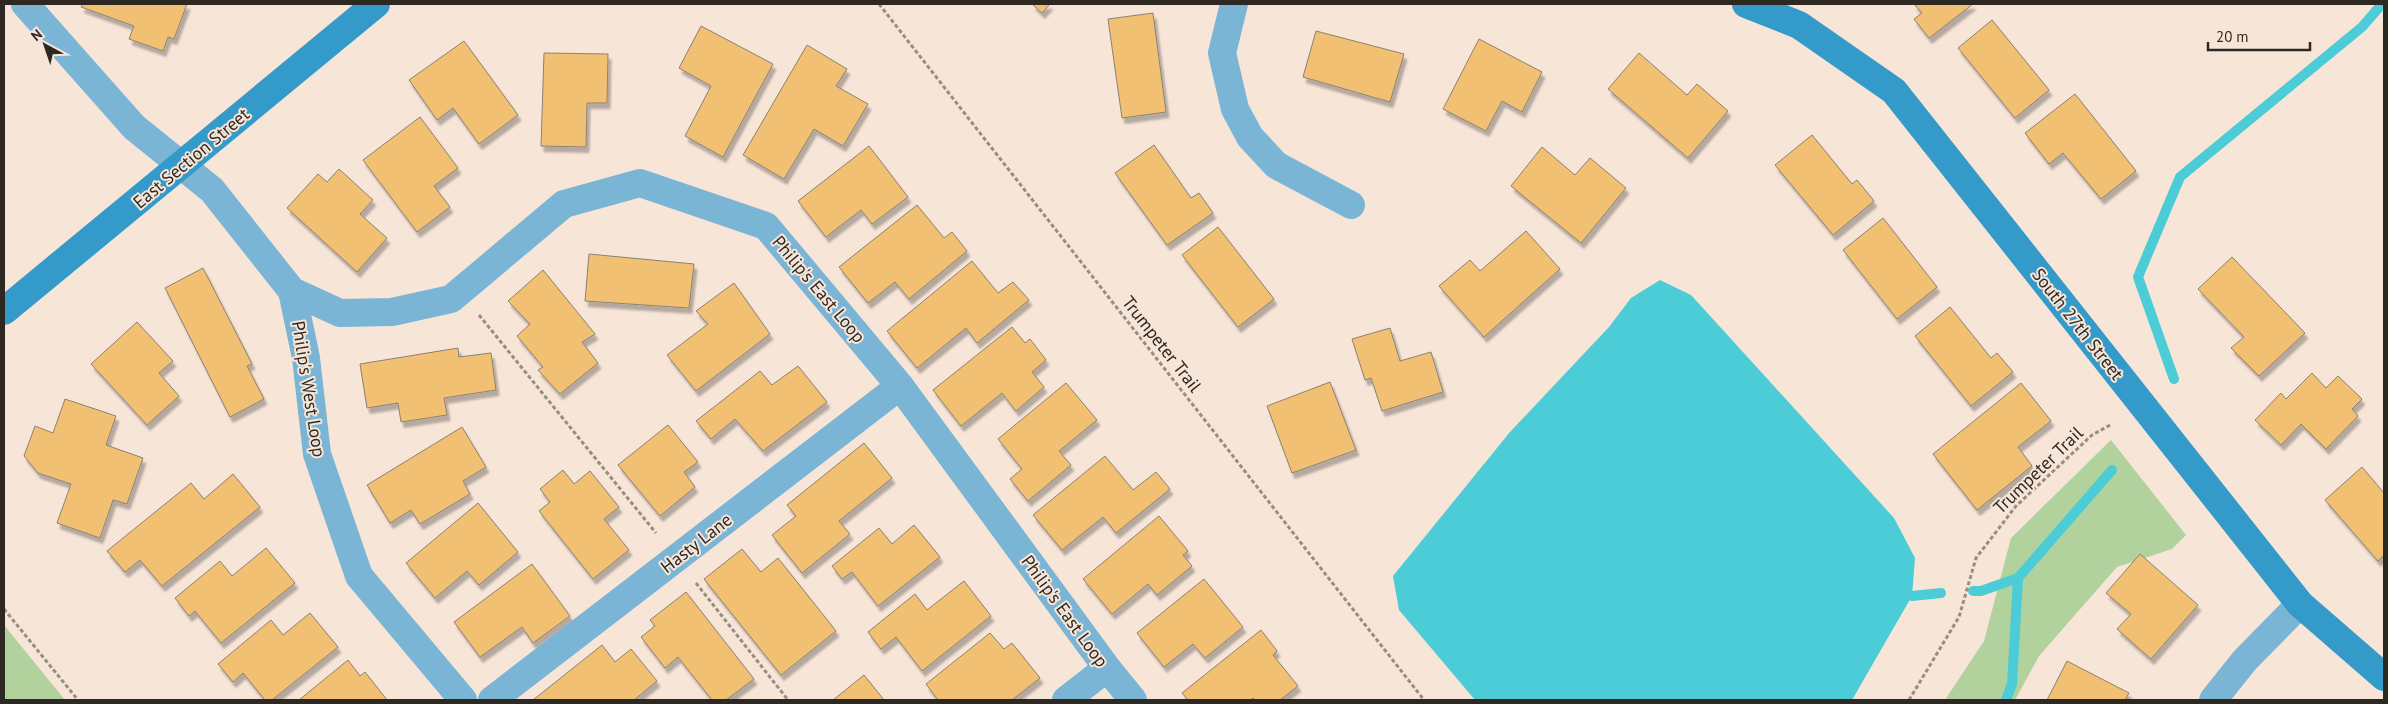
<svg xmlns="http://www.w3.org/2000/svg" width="2388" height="704" font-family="'PT Sans',sans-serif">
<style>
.green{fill:#b1d29d}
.water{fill:#4bccd6}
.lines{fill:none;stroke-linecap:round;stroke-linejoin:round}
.stream{stroke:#4bccd6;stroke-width:10}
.building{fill:#f1c072;stroke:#8b8172;filter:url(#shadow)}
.path{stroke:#998c83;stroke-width:3;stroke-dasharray:4 2.5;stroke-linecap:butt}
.street{stroke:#7ab5d6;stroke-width:28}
.secondary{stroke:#339aca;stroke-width:28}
.labels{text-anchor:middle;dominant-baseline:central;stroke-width:4;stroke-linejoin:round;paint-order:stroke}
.street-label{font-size:18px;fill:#2e2823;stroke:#f7e5d8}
</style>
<defs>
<filter id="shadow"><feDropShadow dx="3" dy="5.5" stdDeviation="1" flood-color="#0004"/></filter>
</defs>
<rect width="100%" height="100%" fill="#f7e5d8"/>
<path class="green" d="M2111,440L2186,535L2172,549L2117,567L2039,656L2015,700H1945L1984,641L2011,538Z
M4,625L65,700H4Z"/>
<path class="water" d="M1660,280L1691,295L1894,518L1915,558L1912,596L1852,700H1475L1399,610L1393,576L1510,432L1609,327L1631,298Z"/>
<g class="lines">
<path class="stream" d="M2174,379L2138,277L2180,177L2362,27L2382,4
M1973,591H1981L2018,578
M1912,596L1941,593
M2006,700L2012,684L2018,578L2112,470"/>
</g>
<path class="building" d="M83,4H187L174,39L168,37L163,51L129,39L134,26L81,7Z
M1032,4H1050L1042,13Z
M1914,4H1973L1929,38L1914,19L1922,13Z
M1153,13L1166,112L1122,118L1108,19Z
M1992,20L2049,90L2015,118L1958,48Z
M701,26L773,64L723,157L685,136L711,86L679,68Z
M1316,31L1404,54L1390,102L1303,77Z
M1479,39L1542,72L1522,112L1502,101L1486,131L1443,109Z
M464,41L518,115L479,144L453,108L437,120L409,80Z
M807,45L847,69L836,86L868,104L843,146L814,129L784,179L743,155Z
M544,53L608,54L607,103H587L586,147L541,146Z
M1639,53L1687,95L1697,84L1728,111L1688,158L1608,89Z
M2075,94L2136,171L2101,199L2063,153L2049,164L2025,133Z
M420,117L458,168L434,186L450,207L417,232L363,160Z
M1812,135L1852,184L1857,180L1874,201L1833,235L1775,165Z
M1154,145L1191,198L1199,193L1213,213L1167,245L1115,173Z
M869,146L908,197L872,224L861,210L826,237L798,201Z
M1542,147L1575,175L1590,158L1626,188L1581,243L1511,186Z
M339,169L373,200L360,214L387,238L357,272L287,208L318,174L327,182Z
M917,205L944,238L952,232L967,251L909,299L895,282L868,303L839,267Z
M1883,218L1937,287L1897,319L1843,250Z
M1218,227L1274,299L1238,327L1182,255Z
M1526,231L1560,269L1484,337L1439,286L1470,260L1480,271Z
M589,254L694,264L689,308L585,301Z
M2232,257L2305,333L2259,376L2231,348L2244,337L2198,289Z
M972,261L998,293L1013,282L1029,300L977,343L966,328L917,368L887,331Z
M203,268L252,364L247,366L264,399L230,417L165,288Z
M543,270L595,334L582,342L598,363L560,394L538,370L543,367L517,336L530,324L508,301Z
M734,283L770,334L696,391L667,355L708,324L696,311Z
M1950,307L1991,358L1997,353L2013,372L1971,406L1915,336Z
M137,322L173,361L159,373L179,396L147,425L91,364Z
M1012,327L1025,343L1030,339L1046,360L1032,372L1044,387L1016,411L1002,393L961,426L933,390Z
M1390,328L1400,361L1431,352L1443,392L1382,411L1371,378L1365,380L1352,339Z
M458,348L459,357L491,353L496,390L444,398L447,415L401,422L398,403L367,408L360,364Z
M798,366L827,402L763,451L735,419L711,439L696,421L760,371L772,385Z
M2312,373L2326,388L2338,376L2362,399L2352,409L2358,416L2326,449L2301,424L2281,445L2255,420L2281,393L2286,399Z
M1330,382L1356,450L1292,473L1267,406Z
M1066,383L1097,420L1059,451L1071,465L1028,501L1010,479L1022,469L998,439Z
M2021,383L2051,421L2018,447L2032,466L1977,510L1933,454Z
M65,399L116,416L106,445L143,458L127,504L113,500L100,538L57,523L71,484L38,473L24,456L35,426L53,433Z
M668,425L698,462L684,472L695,487L660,516L618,465Z
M462,427L486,467L463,481L470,494L420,524L411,510L390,523L367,485Z
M864,443L892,478L839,521L850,534L802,573L772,535L796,516L787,505Z
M1105,456L1133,490L1156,472L1170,489L1116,533L1103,517L1062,550L1033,515Z
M2362,467L2384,493V555L2378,561L2325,500Z
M563,470L574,484L590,471L619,507L604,519L629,550L593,579L539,511L550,502L540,489Z
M233,474L260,507L162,586L140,560L125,572L107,551L191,483L204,499Z
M478,503L518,552L479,585L467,571L435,598L406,563Z
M1159,516L1188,551L1183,555L1192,566L1157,595L1148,584L1112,614L1083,579Z
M914,525L940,557L878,606L852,572L842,579L832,566L879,528L892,544Z
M266,548L295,583L221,643L195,611L189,616L175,598L220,561L232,576Z
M742,549L761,572L778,558L836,631L781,675L704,579Z
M2140,554L2198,605L2151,659L2117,629L2131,614L2106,593Z
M532,564L570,616L533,643L522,627L480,657L454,622Z
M1204,579L1243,627L1205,658L1193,644L1164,667L1137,633Z
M964,581L991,616L922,671L896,637L881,649L868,632L915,594L927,610Z
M686,592L754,679L726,700H712L678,657L665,668L641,637L655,626L650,620Z
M310,613L338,647L272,700H265L243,673L233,682L218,664L271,620L283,635Z
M1261,630L1277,651L1273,655L1298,686L1280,700H1255L1253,698L1250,700H1188L1182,693Z
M990,633L1004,649L1012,643L1040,678L1012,700H938L926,684Z
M602,645L615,662L631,649L657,681L634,700H533Z
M348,660L360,676L365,672L387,700H299Z
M2067,661L2129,693L2125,700H2047Z
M864,675L884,700H833Z"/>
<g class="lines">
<path class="path" d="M879,4L1424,700
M479,315L656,533
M696,583L788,700
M4,609L78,700
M1909,700L1959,617L1976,558L2016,506L2092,435L2112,424"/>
<path class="street" d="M25,4L134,127L212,190L292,291L306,358L317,454L359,576L463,700
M1234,4L1222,53L1235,109L1250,137L1276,165L1351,205
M292,291L340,313L392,312L451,299L564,204L640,183L766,226L900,386L1107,668L1133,700
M492,700L900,386
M1066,700L1107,668
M2213,700L2245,660L2300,604"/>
<path class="secondary" d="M1746,4L1799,25L1894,91L2300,604L2384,677
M4,311L376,4"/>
</g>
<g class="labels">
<g class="street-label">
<text transform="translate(191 158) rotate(-40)">East Section Street</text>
<text transform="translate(819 289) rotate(50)">Philip's East Loop</text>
<text transform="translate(2078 324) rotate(52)">South 27th Street</text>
<text transform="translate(1162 344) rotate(52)">Trumpeter Trail</text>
<text transform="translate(309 389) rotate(81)">Philip's West Loop</text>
<text transform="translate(2038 470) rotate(-44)">Trumpeter Trail</text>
<text transform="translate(696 543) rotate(-38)">Hasty Lane</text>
<text transform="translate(1065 611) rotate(54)">Philip's East Loop</text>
</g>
</g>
<rect width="2388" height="704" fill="none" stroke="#2e2823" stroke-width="10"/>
<g transform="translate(45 45) rotate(320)" stroke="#f7e5d8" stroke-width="4" paint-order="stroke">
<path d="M0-4L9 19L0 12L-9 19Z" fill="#2e2823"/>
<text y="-8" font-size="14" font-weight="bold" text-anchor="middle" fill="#2e2823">N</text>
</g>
<path d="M2208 42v8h102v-8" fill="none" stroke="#2e2823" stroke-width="2.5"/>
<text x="2216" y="42" font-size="15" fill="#2e2823" stroke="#f7e5d8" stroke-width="4" paint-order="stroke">20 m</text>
</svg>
